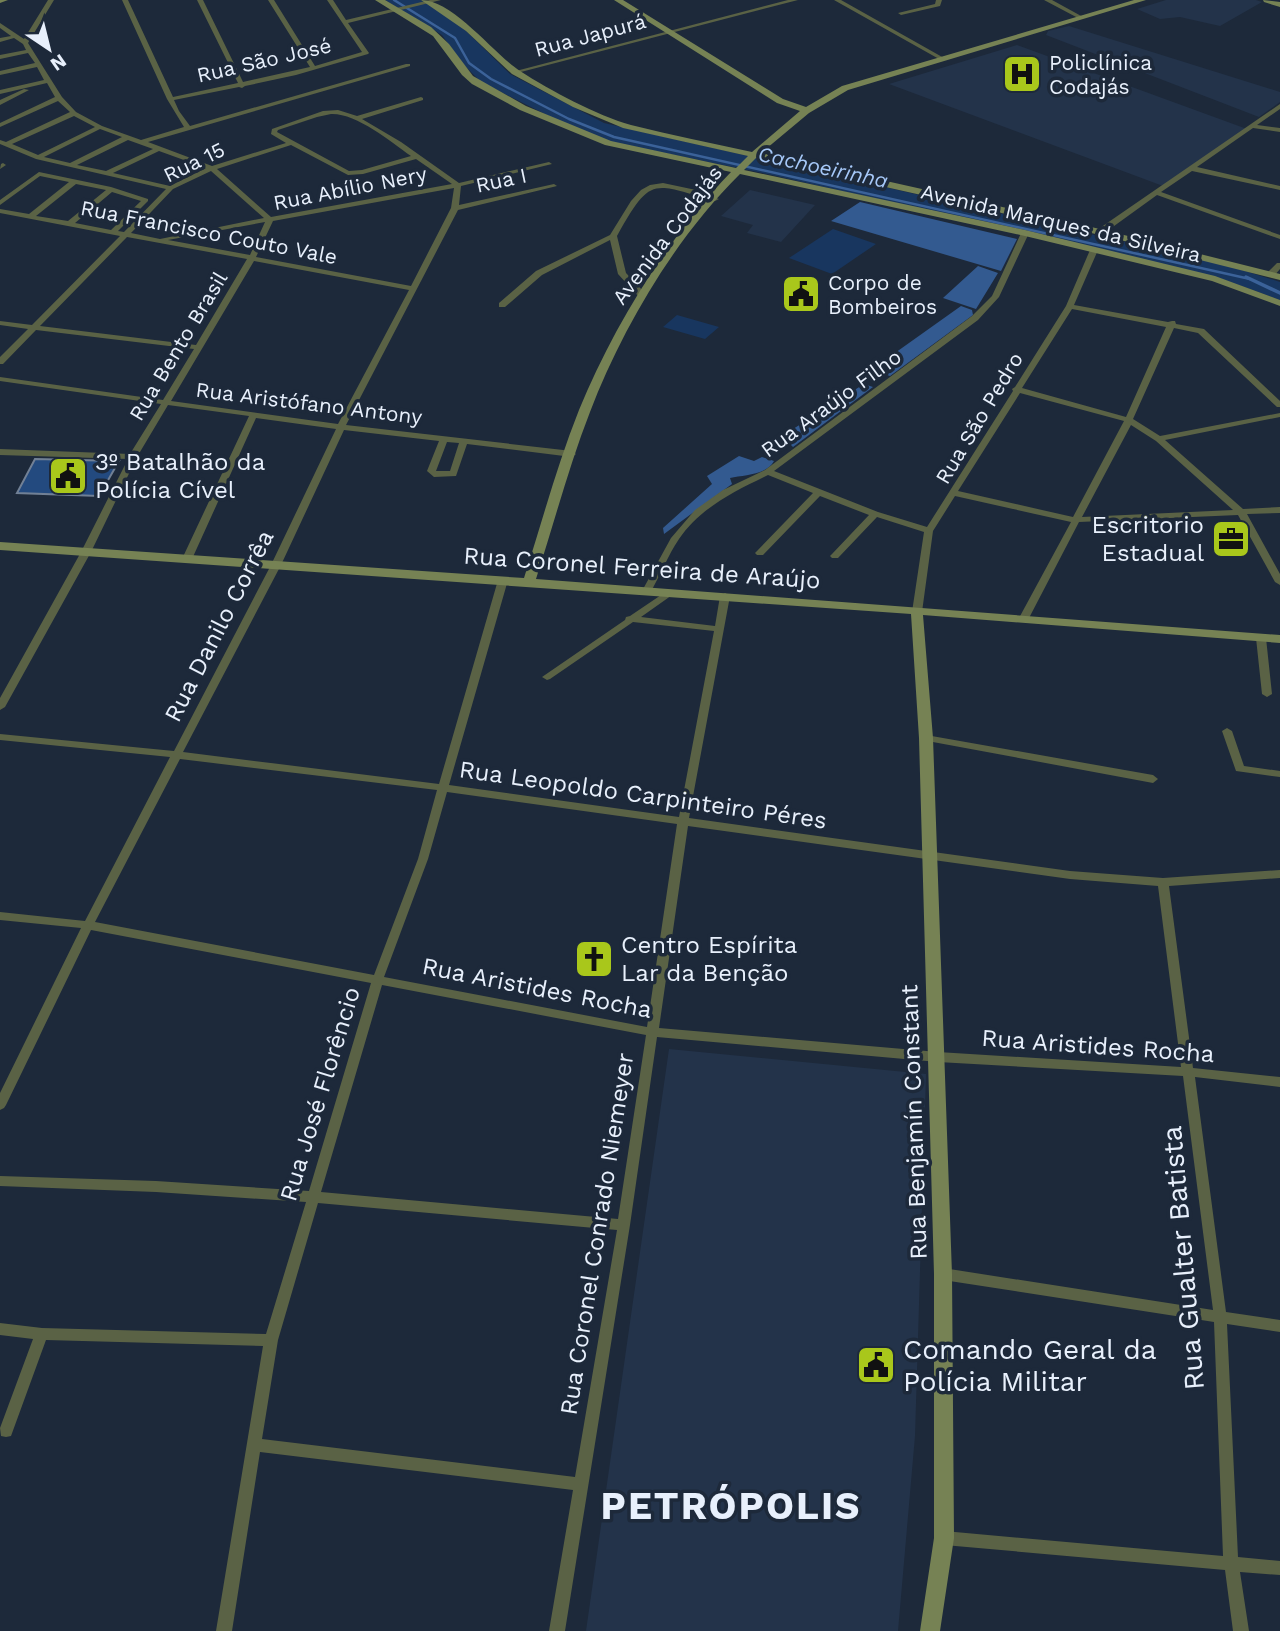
<svg xmlns="http://www.w3.org/2000/svg" width="1280" height="1631" font-family="'Work Sans',sans-serif">
<style>
.built{fill:#23334a}
.green{fill:#18365f}
.forest{fill:#335a90}
.lines{fill:none;stroke-linecap:round;stroke-linejoin:round}
.stream-far1{stroke:#3b6299;stroke-width:2.5}
.stream{stroke:#3b6299;stroke-width:3.5}
.building{fill:#234a7f;stroke:#718095;stroke-width:2}
.street{fill:#5a6245;fill-rule:evenodd}
.secondary{fill:#768254;fill-rule:evenodd}
.labels{text-anchor:middle;dominant-baseline:central;stroke-width:7;stroke-linejoin:round;paint-order:stroke}
.far-street-label{font-size:21px;fill:#e8f0fc;stroke:#1d293a}
.far-poi-label{font-size:21px;fill:#e8f0fc;stroke:#1d293a;text-anchor:start}
.far-water-label{font-size:21px;font-style:italic;fill:#a6c8f8;stroke:#1d293a}
.poi-label{font-size:24px;fill:#e8f0fc;stroke:#1d293a;text-anchor:start}
.street-label{font-size:24px;fill:#e8f0fc;stroke:#1d293a}
.near-street-label{font-size:28px;fill:#e8f0fc;stroke:#1d293a}
.near-poi-label{font-size:28px;fill:#e8f0fc;stroke:#1d293a;text-anchor:start}
.near-district-label{font-size:38px;font-weight:bold;letter-spacing:2px;fill:#e8f0fc;stroke:#1d293a}
</style>
<rect width="100%" height="100%" fill="#1d293a"/>
<path class="built" d="M1166,0H1256L1262,2L1220,26L1180,17L1160,19L1137,9Z
M1069,26L1280,92V102L1259,117L1046,35L1048,31Z
M1017,45L1247,129L1163,186L889,84Z
M750,190L815,205L781,242L747,233L753,225L721,216Z
M669,1049L926,1074L915,1436L898,1631H586Z"/>
<path class="green" d="M385,0H421L429,5L456,21L510,74L604,123L1226,265L1280,282V300L1222,279L772,175L610,142L559,121L481,82L462,63L442,35Z
M833,229L876,244L832,274L789,258Z
M677,315L719,327L705,339L663,327Z"/>
<path class="forest" d="M860,202L1017,239L1001,271L831,221Z
M978,266L998,273L976,309L943,298Z
M961,306L972,310L973,315L890,376L871,370Z
M864,384L873,387L793,447L782,436Z
M739,456L754,461L762,457L774,461C767,475 744,475 730,478L732,484L664,534L663,528L712,484L707,476Z"/>
<g class="lines">
<path class="stream-far1" d="M394,0L455,38L469,63L491,79L569,119L614,137L1250,279"/>
<path class="stream" d="M1246,277L1280,293"/>
</g>
<path class="building" d="M35,459L119,461L99,496L17,493Z"/>
<g class="lines">
<path class="street" d="M48,0H54L28,43L62,97L76,112L102,126L141,140L184,127L167,99L122,0H128L173,97L238,83L197,0H203L243,82L310,67L268,0H274L315,66L362,52L327,0H333L346,20L430,0H441L348,23L369,53L368,54L296,75L245,86L242,88L239,87L174,100L179,111L190,126L406,64H410V66L148,142L212,166L286,143L271,134L272,129L323,111L338,110L357,116L421,97L423,98V100L362,119L401,142L459,183L549,162L552,164L461,186L459,205L554,184L557,186L458,210L346,425L572,451L576,454L572,457L467,444L456,476L434,477L427,471L439,441L344,430L281,565L183,752L439,784L498,580L503,577L508,580L449,785L679,817L714,631L633,622L550,679L547,680L542,677L625,620L626,617L630,616L667,591H673L675,593L641,617L715,626L720,596L725,593L730,596L689,818L1070,871L1163,878L1280,870V878L1169,886L1193,1068L1280,1077V1087L1195,1077L1226,1312L1280,1320V1332L1227,1324L1238,1557L1280,1561V1575L1240,1572L1249,1631H1233L1225,1570L944,1545L939,1543L937,1538L939,1533L944,1531L1223,1556L1214,1322L943,1280L938,1278L936,1274L938,1270L943,1268L1213,1310L1183,1076L938,1062L657,1037L630,1225L565,1631H549L573,1490L260,1452L232,1631H216L263,1346L46,1340L11,1436L6,1437L1,1436L0,1428L33,1339L0,1335V1323L42,1328L266,1334L306,1202L156,1192L0,1186V1176L156,1181L309,1191L371,983L91,930L6,1105L4,1108L0,1110V1093L81,928L0,920V912L85,921L170,757L0,740V734L174,751L271,565L336,429L256,418L192,559L187,562L182,559L249,416L168,405L137,457L91,552L5,707L0,710V698L81,552L128,459L0,455V449L130,454L161,404L0,381V377L163,400L194,349L36,330L3,364H0V357L28,329L0,325V321L32,325L120,236L0,213V209L29,214L69,182L40,176L0,205V200L39,172L111,187L148,199V201L118,231L124,232L166,189L36,159L0,144V140L6,142L70,112L58,101L0,127V123L55,97L47,83L0,94V90L44,80L37,67L0,75V71L35,63L28,53L0,59V55L26,50L23,44L14,38L0,42V38L11,36L0,28V23L24,39ZM331,114C356,113 390,141 411,156L362,170L349,171L277,132L278,130L317,117ZM74,116L95,127L38,155L12,144ZM100,129L122,137L70,163L44,157ZM128,140L153,149L106,171L77,165ZM291,145L348,175L363,174L416,159L452,184L271,217L217,169ZM159,151L206,168L170,186L113,173ZM211,171L264,218L160,239L131,233L173,189ZM76,184L106,190L68,221L36,216ZM454,188L451,208L411,286L256,257L273,221ZM112,192L141,201L111,230L75,223ZM265,222L250,255L168,240ZM127,237L247,259L196,345L40,326ZM254,261L409,290L338,424L171,401ZM447,442L459,443L450,471H436ZM180,759L437,790L418,859L374,975L95,922ZM447,792L677,824L647,1027L384,977L428,859ZM688,826L1070,879L1158,886L1181,1067L938,1052L659,1028ZM382,985L646,1035L618,1219L321,1192ZM318,1203L617,1230L575,1477L262,1439L278,1340Z
M788,0H798L517,73L512,72Z
M834,0H841L944,58L939,59Z
M936,0H942L940,6L901,15L898,13L935,4Z
M1044,0H1052L1083,17L1078,18Z
M24,89L29,90L0,105V100Z
M1280,104V109L1257,125L1280,128V132L1253,128L1197,167L1280,186V190L1192,171L1161,192L1280,235V239L1157,195L1103,234H1097V230Z
M1,164L3,163L6,165L0,169Z
M663,183L696,190L719,199L715,201C652,183 651,175 617,236L626,273L645,293V297H639L618,274L610,240L542,275L505,307H499V303L536,271L610,235L631,201L641,190L650,185Z
M1022,231L1029,233L999,297L978,320L774,471L878,512L927,527L1013,391L1012,389L1015,387L1066,306L1090,250L1094,248L1098,250L1074,305L1168,322L1172,321H1175L1176,324L1204,329L1280,401V407H1277L1198,333L1174,328L1133,419L1160,436L1280,413V417L1165,440L1243,509L1280,507V513L1247,514L1280,574V585L1275,582L1238,515L1079,522L1029,618L1027,620H1021L1019,618L1071,522L955,496L933,531L922,612L917,615L912,612L924,532L877,517L838,558H832L830,556L832,554L869,515L820,496L763,555H757L755,553L757,551L813,493L768,475C735,491 701,507 679,539C668,555 660,576 650,593H644L642,591L671,538L695,510L723,490L765,470L972,316L992,296ZM1072,309L1166,327L1126,417L1022,388ZM1020,393L1124,421L1073,517L958,491ZM1131,425L1156,441L1233,510L1082,517Z
M1277,263H1280V269L1274,276H1268V272Z
M1261,635L1266,638L1272,694L1267,697L1262,694L1256,638Z
M1227,728L1232,731L1244,766L1280,771V777L1236,771L1222,731Z
M926,735L1153,775L1158,779L1153,783L922,740L921,738Z"/>
<path class="secondary" d="M0,0H8L0,3Z
M375,0H385L431,27L449,44L473,76L526,106L611,141L736,168L748,156L623,128L573,107L512,74L466,31L421,0C453,0 494,54 520,71C551,91 596,115 631,125C671,135 712,143 752,152L800,111L777,103L614,0H623L783,99L806,107L842,86L1134,0H1146L848,90L809,113L761,153L1100,229L1280,274V280L1100,235L756,158L744,170L1025,230L1215,276L1280,300V306L1212,281L1025,236L740,174C676,237 622,328 590,412C569,466 554,523 536,579L1280,635V643L923,615L933,738L952,1274L954,1538L940,1631H920L934,1538V1274L919,738L911,614L0,550V542L524,578C542,522 557,465 579,410C613,327 668,237 731,172L605,145L520,110L472,84L462,75L433,36Z
M1263,0L1280,2V7L1264,2Z"/>
</g>
<defs>
<symbol id="hospital-square" viewBox="-11 -11 22 22"><rect x="-9" y="-9" width="18" height="18" rx="4" fill="#a9c71b" stroke="#1d293a"/><path d="M-5-5h3v3.5h4V-5h3V5h-3V1.5h-4V5h-3Z" fill="#111"/></symbol>
<symbol id="civic-square" viewBox="-11 -11 22 22"><rect x="-9" y="-9" width="18" height="18" rx="4" fill="#a9c71b" stroke="#1d293a"/><path d="M-.6-6.5H3V-4.5H.6V-3L4-1V1h2V6H-6V1h2V-1L-.6-3ZM-1.2 2.5V6h2.4V2.5Z" fill="#111"/></symbol>
<symbol id="office-square" viewBox="-11 -11 22 22"><rect x="-9" y="-9" width="18" height="18" rx="4" fill="#a9c71b" stroke="#1d293a"/><path d="M-6-3h4V-5.5h4V-3h4V5H-6ZM-1-4.5V-3h2v-1.5ZM-6 0V1H6V0Z" fill="#111"/></symbol>
<symbol id="church-square" viewBox="-11 -11 22 22"><rect x="-9" y="-9" width="18" height="18" rx="4" fill="#a9c71b" stroke="#1d293a"/><path d="M-1.2-6h2.4v3.5h3.3v2.4h-3.3V6h-2.4V-.1h-3.3v-2.4h3.3Z" fill="#111"/></symbol>
</defs>
<g fill-rule="evenodd">
<use href="#hospital-square" x="1000" y="52" width="44" height="44"/>
<use href="#civic-square" x="779" y="272" width="44" height="44"/>
<use href="#civic-square" x="46" y="454" width="44" height="44"/>
<use href="#office-square" x="1209" y="517" width="44" height="44"/>
<use href="#church-square" x="572" y="937" width="44" height="44"/>
<use href="#civic-square" x="854" y="1343" width="44" height="44"/>
</g>
<g class="labels">
<g class="far-street-label">
<text transform="translate(590 35) rotate(-15)">Rua Japurá</text>
<text transform="translate(264 60) rotate(-13)">Rua São José</text>
<text transform="translate(194 162) rotate(-26)">Rua 15</text>
<text transform="translate(501 180) rotate(-12)">Rua I</text>
<text transform="translate(350 188) rotate(-11)">Rua Abílio Nery</text>
<text transform="translate(1061 223) rotate(13)">Avenida Marques da Silveira</text>
<text transform="translate(209 232) rotate(11)">Rua Francisco Couto Vale</text>
<text transform="translate(667 235) rotate(-53)">Avenida Codajás</text>
<text transform="translate(178 346) rotate(-59)">Rua Bento Brasil</text>
<text transform="translate(309 403) rotate(7)">Rua Aristófano Antony</text>
<text transform="translate(831 403) rotate(-36)">Rua Araújo Filho</text>
<text transform="translate(979 418) rotate(-59)">Rua São Pedro</text>
</g>
<g class="far-poi-label">
<text x="1049" y="62">Policlínica<tspan x="1049" dy="24">Codajás</tspan></text>
<text x="828" y="282">Corpo de<tspan x="828" dy="24">Bombeiros</tspan></text>
</g>
<g class="far-water-label">
<text transform="translate(823 167) rotate(12)">Cachoeirinha</text>
</g>
<g class="poi-label">
<text x="95" y="462">3º Batalhão da<tspan x="95" dy="28">Polícia Cível</tspan></text>
<text x="1204" y="525" text-anchor="end">Escritorio<tspan x="1204" dy="28">Estadual</tspan></text>
<text x="621" y="945">Centro Espírita<tspan x="621" dy="28">Lar da Benção</tspan></text>
</g>
<g class="street-label">
<text transform="translate(642 568) rotate(4)">Rua Coronel Ferreira de Araújo</text>
<text transform="translate(219 626) rotate(-63)">Rua Danilo Corrêa</text>
<text transform="translate(643 795) rotate(8)">Rua Leopoldo Carpinteiro Péres</text>
<text transform="translate(537 988) rotate(11)">Rua Aristides Rocha</text>
<text transform="translate(1098 1046) rotate(4)">Rua Aristides Rocha</text>
<text transform="translate(320 1094) rotate(-73)">Rua José Florêncio</text>
<text transform="translate(914 1122) rotate(-92)">Rua Benjamín Constant</text>
<text transform="translate(597 1234) rotate(-81)">Rua Coronel Conrado Niemeyer</text>
</g>
<g class="near-street-label">
<text transform="translate(1183 1258) rotate(-95)">Rua Gualter Batista</text>
</g>
<g class="near-poi-label">
<text x="903" y="1349">Comando Geral da<tspan x="903" dy="32">Polícia Militar</tspan></text>
</g>
<g class="near-district-label">
<text x="731" y="1506">PETRÓPOLIS</text>
</g>
</g>
<g transform="translate(49 49) rotate(145)" stroke="#1d293a" stroke-width="5" paint-order="stroke">
<path d="M0-5L12 26L0 18L-12 26Z" fill="#e8f0fc"/>
<text y="-10" font-size="19" font-weight="bold" text-anchor="middle" fill="#e8f0fc">N</text>
</g>
</svg>
